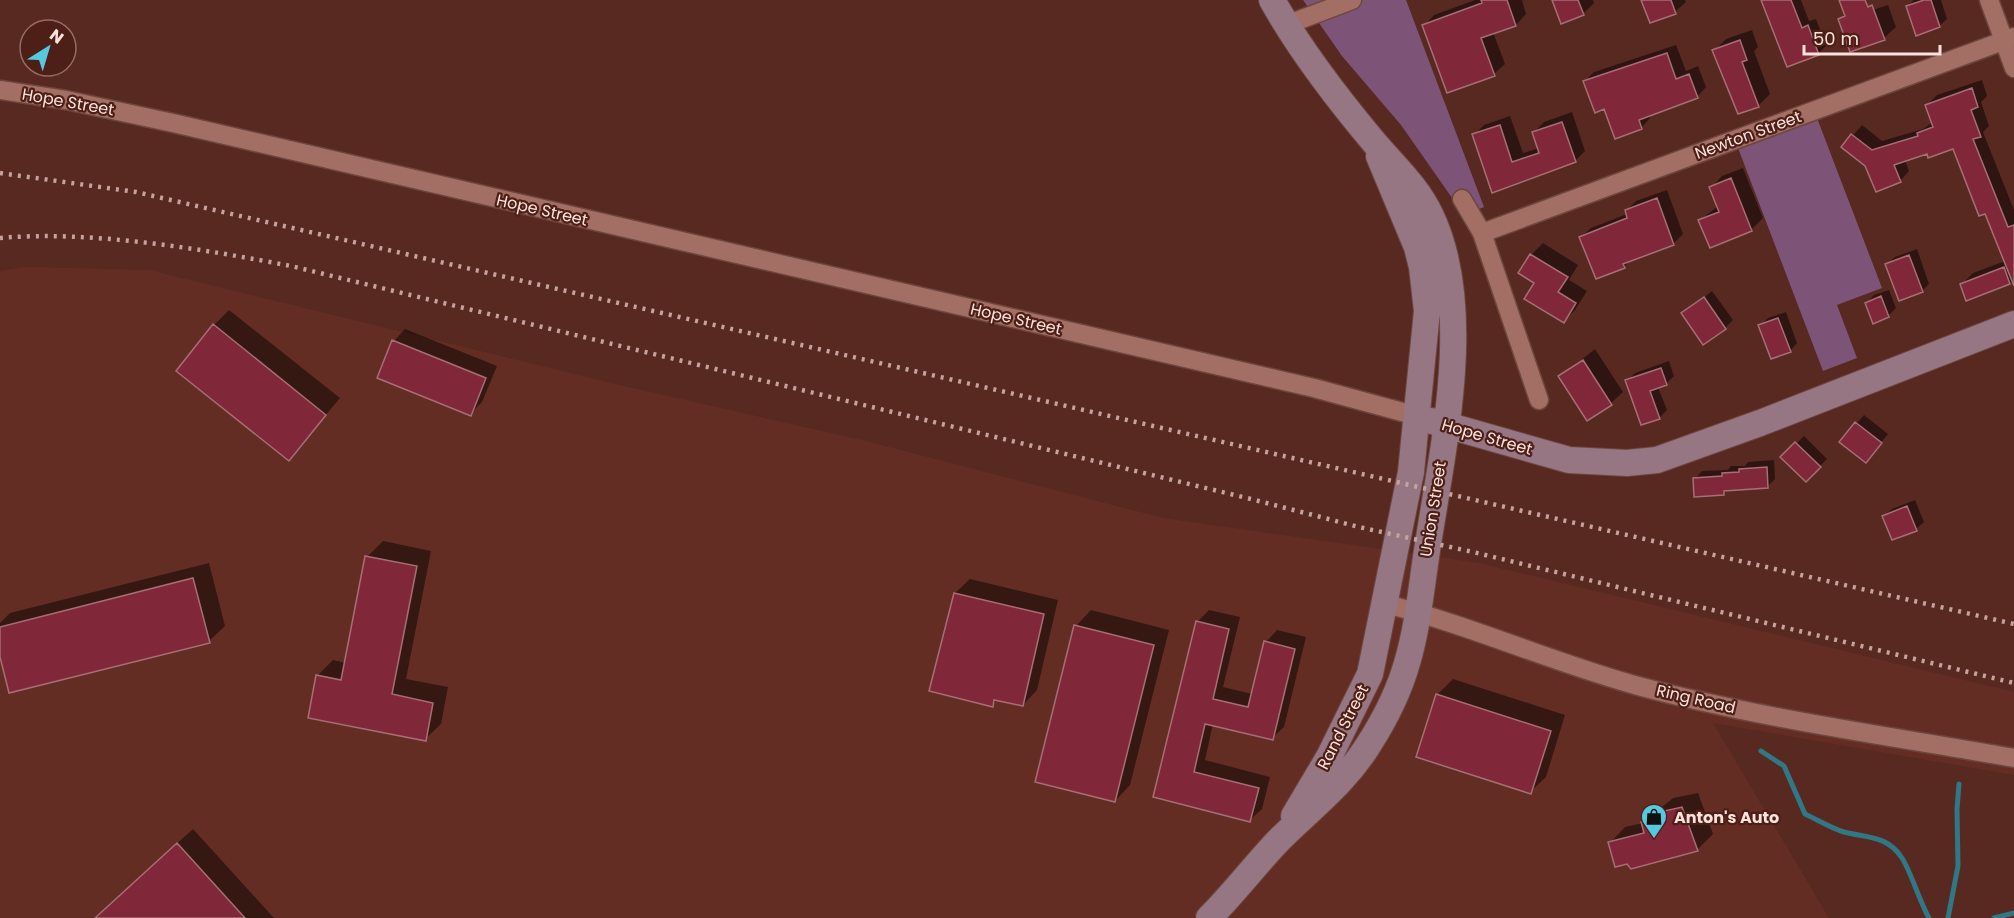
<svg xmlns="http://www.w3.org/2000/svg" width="2014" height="918" font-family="Poppins,sans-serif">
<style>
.built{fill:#642d23}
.green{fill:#7d5377}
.shadow{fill:#0007}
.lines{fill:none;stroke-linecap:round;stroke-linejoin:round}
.stream{stroke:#307885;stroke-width:5}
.building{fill:#802739;stroke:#a66e75;stroke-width:1.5}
.street-casing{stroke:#6d463f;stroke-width:21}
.secondary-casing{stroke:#6d463f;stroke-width:28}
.street{stroke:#a36e63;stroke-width:18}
.secondary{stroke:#967683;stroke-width:26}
.rail{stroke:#c4a49e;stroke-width:4.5;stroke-dasharray:3 6;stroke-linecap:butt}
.labels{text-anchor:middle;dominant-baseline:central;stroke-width:4.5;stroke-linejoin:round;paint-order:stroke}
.street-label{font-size:16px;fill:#fbe2dd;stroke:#4d1f17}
.poi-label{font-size:16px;font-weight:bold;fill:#fbe2dd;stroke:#4d1f17;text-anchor:start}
</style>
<rect width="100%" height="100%" fill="#582921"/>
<path class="built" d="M25,267L149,270L615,384L866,441L1163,518L1479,563L2014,692V775L1713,723L1829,918H0V271Z"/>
<path class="green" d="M1303,0H1406L1484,207L1464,215L1401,125L1342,56Z
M1817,118L1882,288L1837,305L1857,358L1823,371L1738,148Z"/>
<path class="shadow" d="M1475,0H1522L1526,14L1516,25L1493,32L1505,64L1494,74L1424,26L1434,15Z
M1554,0H1593L1594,3L1583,14Z
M1642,0H1685L1686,2L1675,12Z
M1763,0H1801L1809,21L1816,19L1826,46L1818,54Z
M1914,0H1941L1947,19L1939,26L1907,6Z
M1888,5L1896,27L1884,38L1854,16Z
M1752,30L1758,47L1754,51L1770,94L1758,106L1714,51L1726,39Z
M1676,45L1686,71L1698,66L1706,87L1697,97L1649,115L1650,118L1641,128L1605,108L1584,82L1594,72Z
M1982,80L1987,96L1981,102L1989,126L1983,132L2014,210V278L2010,283L1967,299L1961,285L1973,273L2005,261L1986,212L1954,147L1905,160L1909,171L1900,181L1866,165L1843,147L1862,125L1882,141L1923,129L1933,122L1927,105L1937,95Z
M1572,112L1585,151L1575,161L1493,191L1474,135L1484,125L1510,116L1523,153L1539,148L1534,132L1544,122Z
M1743,168L1763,218L1751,230L1700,220L1718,206L1711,188L1722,176Z
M1667,190L1683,234L1673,244L1632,259L1624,267L1597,277L1581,237L1591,228L1627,214L1626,211L1636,201Z
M1543,243L1578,265L1569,280L1587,291L1575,310L1563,322L1536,282L1531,255Z
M1917,249L1929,284L1922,291L1887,264L1895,257Z
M1889,290L1896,308L1888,316L1867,303L1874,295Z
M1712,291L1733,320L1725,328L1683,314Z
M229,310L340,398L289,459L214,325Z
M1786,312L1797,343L1790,351L1760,326L1768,318Z
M405,329L497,366L482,402L470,414L394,341Z
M1595,349L1623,392L1611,403L1588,419L1560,377Z
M1669,361L1674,376L1666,384L1658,387L1667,410L1659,418L1627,381L1635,373Z
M1864,415L1888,434L1873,453L1841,442Z
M1804,436L1827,459L1806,480L1783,457Z
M1774,460L1775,479L1767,487L1728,489L1724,494L1695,479L1702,471L1728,470L1731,466H1745L1748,462Z
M1915,500L1924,522L1916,529L1884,516L1892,509Z
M383,541L431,551L406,679L448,687L441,724L425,739L317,676L333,660L346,663L367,557Z
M209,563L225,626L209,641L0,651V623L10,613Z
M970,579L1058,600L1037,690L1023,705L998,699L992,705L955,593Z
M1091,610L1169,630L1130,785L1115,801L1076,626Z
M1209,610L1240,617L1223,687L1252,694L1266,642L1277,630L1306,637L1284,727L1272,738L1213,724L1205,760L1270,777L1262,809L1250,820L1154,796L1197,622Z
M1453,679L1565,715L1546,777L1530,792L1437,695Z
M1698,793L1713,834L1697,850L1610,843L1625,827L1643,823L1673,798Z
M193,829L274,918H96L109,905Z"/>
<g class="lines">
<path class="stream" d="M1761,751L1784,766L1805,814C1818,820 1831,828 1844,832C1867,838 1887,835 1902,858C1911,872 1919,900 1929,918
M1948,918L1958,866L1957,809L1959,784
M1994,918L2014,913"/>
</g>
<path class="building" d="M1481,0H1507L1516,26L1481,38L1495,76L1447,93L1422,25L1482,3Z
M1552,0H1578L1584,15L1561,24Z
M1641,0H1671L1676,14L1650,23Z
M1761,0H1791L1802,28L1808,25L1819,55L1787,67Z
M1839,0H1865L1868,7L1872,5L1885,40L1850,52L1838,19L1845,16Z
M1924,0H1931L1940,27L1916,36L1906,6Z
M1740,40L1747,60L1742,62L1759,107L1738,114L1712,50Z
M1667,53L1676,79L1689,74L1698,98L1639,120L1642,129L1615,139L1604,109L1595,113L1583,81Z
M1972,88L1978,107L1971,110L1981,137L1973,139L2008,227L2014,225V286L1985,214L1979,216L1953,149L1928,158L1927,154L1894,165L1901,182L1876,192L1865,166L1841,147L1851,134L1872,150L1918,136L1917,133L1933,127L1925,105Z
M1562,122L1576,162L1492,193L1472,134L1500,125L1512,162L1539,153L1532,132Z
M1731,178L1752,231L1710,248L1698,220L1719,212L1709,187Z
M1657,198L1674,245L1623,264L1625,268L1596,279L1579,237L1627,218L1625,210Z
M1530,254L1568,277L1558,292L1576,303L1564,323L1524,299L1534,283L1518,273Z
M1909,255L1923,292L1899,301L1885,264Z
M2004,267L2010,284L1966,301L1960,284Z
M1881,296L1889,317L1873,324L1865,303Z
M1704,297L1726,329L1703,345L1681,313Z
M1778,318L1791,352L1771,359L1758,325Z
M213,324L326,415L289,461L176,371Z
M392,340L486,378L471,416L377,378Z
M1583,360L1612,405L1587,421L1558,376Z
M1661,368L1667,385L1650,391L1660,419L1641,425L1625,380Z
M1855,422L1882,443L1866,463L1839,442Z
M1795,442L1821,467L1806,482L1780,457Z
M1767,467L1768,488L1724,491V495L1694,497L1693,478L1722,476V473L1739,472V469Z
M1907,506L1917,531L1892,540L1882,516Z
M365,556L417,566L392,694L433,703L426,741L308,718L316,675L341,680Z
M193,578L210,643L9,693L0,657V627Z
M954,593L1044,614L1023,706L994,700L993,707L929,691Z
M1196,621L1229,629L1213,699L1248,707L1264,641L1295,649L1273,740L1205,724L1194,772L1259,788L1250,822L1153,797Z
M1074,625L1154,645L1115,802L1035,782Z
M1436,694L1551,731L1531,794L1416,757Z
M1682,807L1698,851L1631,869L1627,864L1615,867L1608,842L1644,833L1641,822L1657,820L1655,813Z
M177,843L245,918H95Z"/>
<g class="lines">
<defs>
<path id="street" d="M1989,0L2014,68
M1286,25L1352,0
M0,90L66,100L173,123L1314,388L1417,416
M1462,199L1482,233L1539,400
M1482,233L2014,37
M1386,604C1473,626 1556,664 1642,687C1764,719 1890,736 2014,758"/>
<path id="secondary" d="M1432,421L1569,460L1627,463L1657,460L1760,423L2014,324
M1294,816L1329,757L1370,674L1411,472L1427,311L1422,267L1417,247L1379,156
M1209,918C1234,893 1255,865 1279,840C1311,808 1345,783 1369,744C1385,719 1399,691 1407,663C1419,623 1422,579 1429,538C1444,442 1474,307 1431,216C1417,186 1394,166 1373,141C1337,98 1300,50 1272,0"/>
</defs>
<use href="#street" class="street-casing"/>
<use href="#secondary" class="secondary-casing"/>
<use href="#street" class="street"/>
<use href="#secondary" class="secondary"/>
<path class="rail" d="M0,173L136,192L2014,624
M0,238C89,230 203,249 291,266L1255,500L1359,527L1473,552L2014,683"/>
</g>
<defs>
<symbol id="shop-pin" viewBox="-11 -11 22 30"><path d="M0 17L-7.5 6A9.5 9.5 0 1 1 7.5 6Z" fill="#55cadf" stroke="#4d1f17"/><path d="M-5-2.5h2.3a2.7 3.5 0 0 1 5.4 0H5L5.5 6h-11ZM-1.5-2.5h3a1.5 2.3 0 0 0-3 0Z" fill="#111"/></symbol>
</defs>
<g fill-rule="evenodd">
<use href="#shop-pin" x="1639" y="802" width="30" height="40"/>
</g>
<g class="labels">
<g class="street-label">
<text transform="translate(68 102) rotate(10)">Hope Street</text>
<text transform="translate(1748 135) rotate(-20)">Newton Street</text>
<text transform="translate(542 210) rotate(13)">Hope Street</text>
<text transform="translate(1016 319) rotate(13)">Hope Street</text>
<text transform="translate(1487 437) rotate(16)">Hope Street</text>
<text transform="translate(1433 509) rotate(-81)">Union Street</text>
<text transform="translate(1696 699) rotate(13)">Ring Road</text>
<text transform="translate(1343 727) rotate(-63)">Rand Street</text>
</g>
<g class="poi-label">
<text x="1674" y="817">Anton's Auto</text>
</g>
</g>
<g transform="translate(48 48) rotate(37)"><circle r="28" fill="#4d1f17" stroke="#936d66" stroke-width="1.5"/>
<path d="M0-4.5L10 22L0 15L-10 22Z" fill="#55cadf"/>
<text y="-9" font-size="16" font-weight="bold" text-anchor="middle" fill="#fbe2dd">N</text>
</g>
<path d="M1804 45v9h136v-9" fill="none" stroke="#fbe2dd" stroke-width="3"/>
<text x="1813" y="45" font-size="18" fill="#fbe2dd" stroke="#4d1f17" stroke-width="4.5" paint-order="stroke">50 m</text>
</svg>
